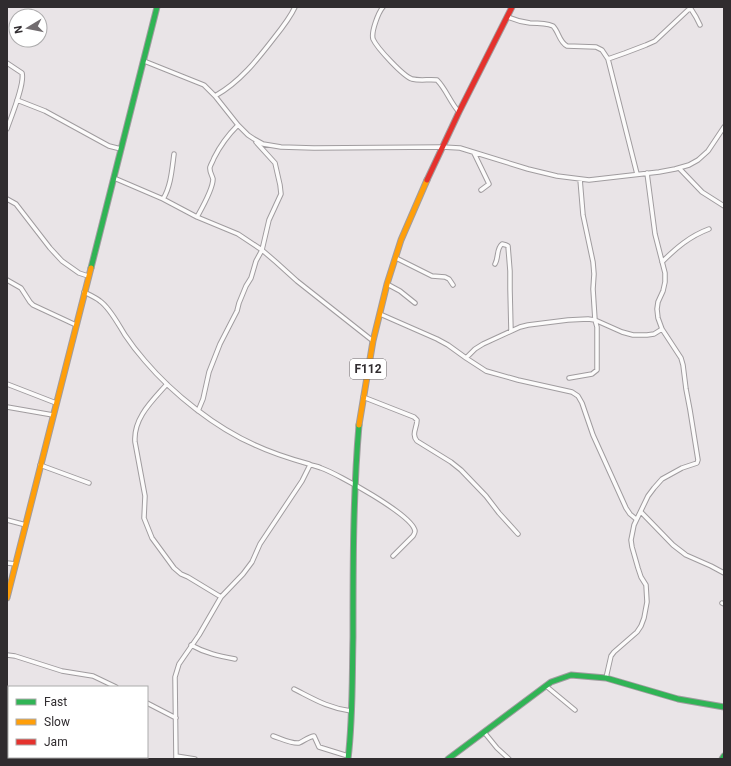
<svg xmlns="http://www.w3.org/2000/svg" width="731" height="766" font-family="Roboto,sans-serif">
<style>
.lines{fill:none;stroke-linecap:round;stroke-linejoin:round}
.street-casing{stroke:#a09c9f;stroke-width:5.5}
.fast-casing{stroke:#a09c9f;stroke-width:7}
.slow-casing{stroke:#a09c9f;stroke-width:7}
.jam-casing{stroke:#a09c9f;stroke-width:7}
.street{stroke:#fcfbfb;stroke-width:3.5}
.fast{stroke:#30b455;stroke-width:5}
.slow{stroke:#ff9f0a;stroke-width:5}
.jam{stroke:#e5322d;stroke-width:5}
.labels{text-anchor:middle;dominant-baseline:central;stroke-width:3;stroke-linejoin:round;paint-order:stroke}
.shield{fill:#fff;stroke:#6e6b6d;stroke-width:1}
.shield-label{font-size:12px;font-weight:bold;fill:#302c2f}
</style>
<rect width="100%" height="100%" fill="#e9e4e7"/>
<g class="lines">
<defs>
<path id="street" d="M383,7C378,13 371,32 373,39C377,48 403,76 412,79C420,81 429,79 437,80C446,89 450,102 459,112
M508,17C515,20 522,22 530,23C538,23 546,23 553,26C559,32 559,42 567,46L596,47L602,50L608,59L637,174
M608,59L625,53L646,45L655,41L688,10L691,9L696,17L700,25
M144,61L204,85L215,96L238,125L248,135L254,139L263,144L281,147L314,148L442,147L460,148L528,169L557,176L589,180L659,172L675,169L689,165L698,160L708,151L724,127
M7,63L22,73C25,84 11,117 7,129
M215,96C240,82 257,60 274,38C282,28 290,18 295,7
M17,100L45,111L109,146L121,149
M474,153L489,184L481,190
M679,168L702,192L724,206
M114,178L163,199L197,217L238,234L262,250L276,262L297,281L373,341
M7,199L16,204L50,248L62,261L79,273L88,276
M163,199C171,186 172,169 174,154
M197,217C202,208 213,189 213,179C212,175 209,171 210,167C211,164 213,161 214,158C220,146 228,135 238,125
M396,258L432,276L445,277L449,279L453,285
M662,262C676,248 690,236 709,229
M495,264C499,257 496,249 502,244L506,245L508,246L510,271V289L511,331
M7,280L21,288L30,302L33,305L76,325
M387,284L400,291L415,303
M84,292C90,295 95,297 100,301C110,308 118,324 125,335C131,344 138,353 145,361C173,394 216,428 255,445C272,453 291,459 309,464C313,466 317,466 321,468C336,473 413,515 415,531C415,533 414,534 413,536L393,556
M380,314L437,339L448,345L466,358L486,371L518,380L572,392L578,396L582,403L593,435L626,508L630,514L636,519
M466,358L475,349L483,344L520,327L528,325L568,320L588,319L595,320L622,332L633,335H647L654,334L662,329
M569,378L592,374L597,370V327L595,320L593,289L594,274L593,262L583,215L580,179
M7,384L56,403
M167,384C153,400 133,418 135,442L145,496L144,518L152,538L174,568L181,574L188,577L221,597
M363,397L414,417L417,420C417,428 411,434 417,441L451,462L461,470L486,496L499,513L518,534
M7,407L53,415
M198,411L203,399L209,372L220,344L237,311L239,303L246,286L251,278L256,261L262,250L269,220L281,194L280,185L275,163L256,142
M40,465L89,483
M641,512L673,545L686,555L711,566L724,573
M7,520L26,525
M7,563L16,564
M722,603L724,604
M191,645C205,653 219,656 235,659
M7,655L15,656L62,671L93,676L116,687
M606,678L611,656L614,652L637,632L641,626L644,618L647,602L646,585L641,577L638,568L632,547L631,540L634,525L648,496L654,488L662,479L682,468L697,463L698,460L690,410L686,389L683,365L681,358L662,329L658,318L657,309L658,302L663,291L665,282V273L655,234L647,173
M546,686L575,710
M294,689C314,699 328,708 351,711
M147,703L176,718
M484,732L497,748L509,759
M273,736C280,738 291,744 299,743C304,741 308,737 314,736L319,747L348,756
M7,756H9
M176,756L195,759
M25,757L33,759
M103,759V757
M176,759L175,677L179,664L199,635L221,597L243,574L252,562L260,544L302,481L310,465"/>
<path id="fast" d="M91,268L157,7
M348,759C353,719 352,678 353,637C353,566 353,495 359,425
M448,759L551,682L571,675L606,678L678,699L724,707
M722,759L724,756"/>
<path id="slow" d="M359,425L373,341L387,284L401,240L427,180
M7,598L91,268"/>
<path id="jam" d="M427,180L459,112L512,7"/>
</defs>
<use href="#street" class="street-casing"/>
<use href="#fast" class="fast-casing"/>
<use href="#slow" class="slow-casing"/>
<use href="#jam" class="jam-casing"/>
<use href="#street" class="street"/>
<use href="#fast" class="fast"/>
<use href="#slow" class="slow"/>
<use href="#jam" class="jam"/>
</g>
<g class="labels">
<rect class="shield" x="350" y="359" width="36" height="20" rx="3"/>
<g class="shield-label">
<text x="368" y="369">F112</text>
</g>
</g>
<rect width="731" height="766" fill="none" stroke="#302c2f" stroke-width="16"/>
<rect x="8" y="686" width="140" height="72" fill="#ffffff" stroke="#acabac"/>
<rect x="16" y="699" width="20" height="6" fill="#30b455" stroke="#acabac"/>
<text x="44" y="706" font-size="12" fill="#302c2f">Fast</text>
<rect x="16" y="719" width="20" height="6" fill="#ff9f0a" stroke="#acabac"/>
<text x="44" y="726" font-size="12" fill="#302c2f">Slow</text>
<rect x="16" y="739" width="20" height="6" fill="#e5322d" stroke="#acabac"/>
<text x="44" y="746" font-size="12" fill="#302c2f">Jam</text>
<g transform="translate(28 28) rotate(260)"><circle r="19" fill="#ffffff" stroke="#acabac"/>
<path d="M0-3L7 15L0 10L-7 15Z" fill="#716c6f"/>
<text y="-6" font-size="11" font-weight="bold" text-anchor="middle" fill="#302c2f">N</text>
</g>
</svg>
